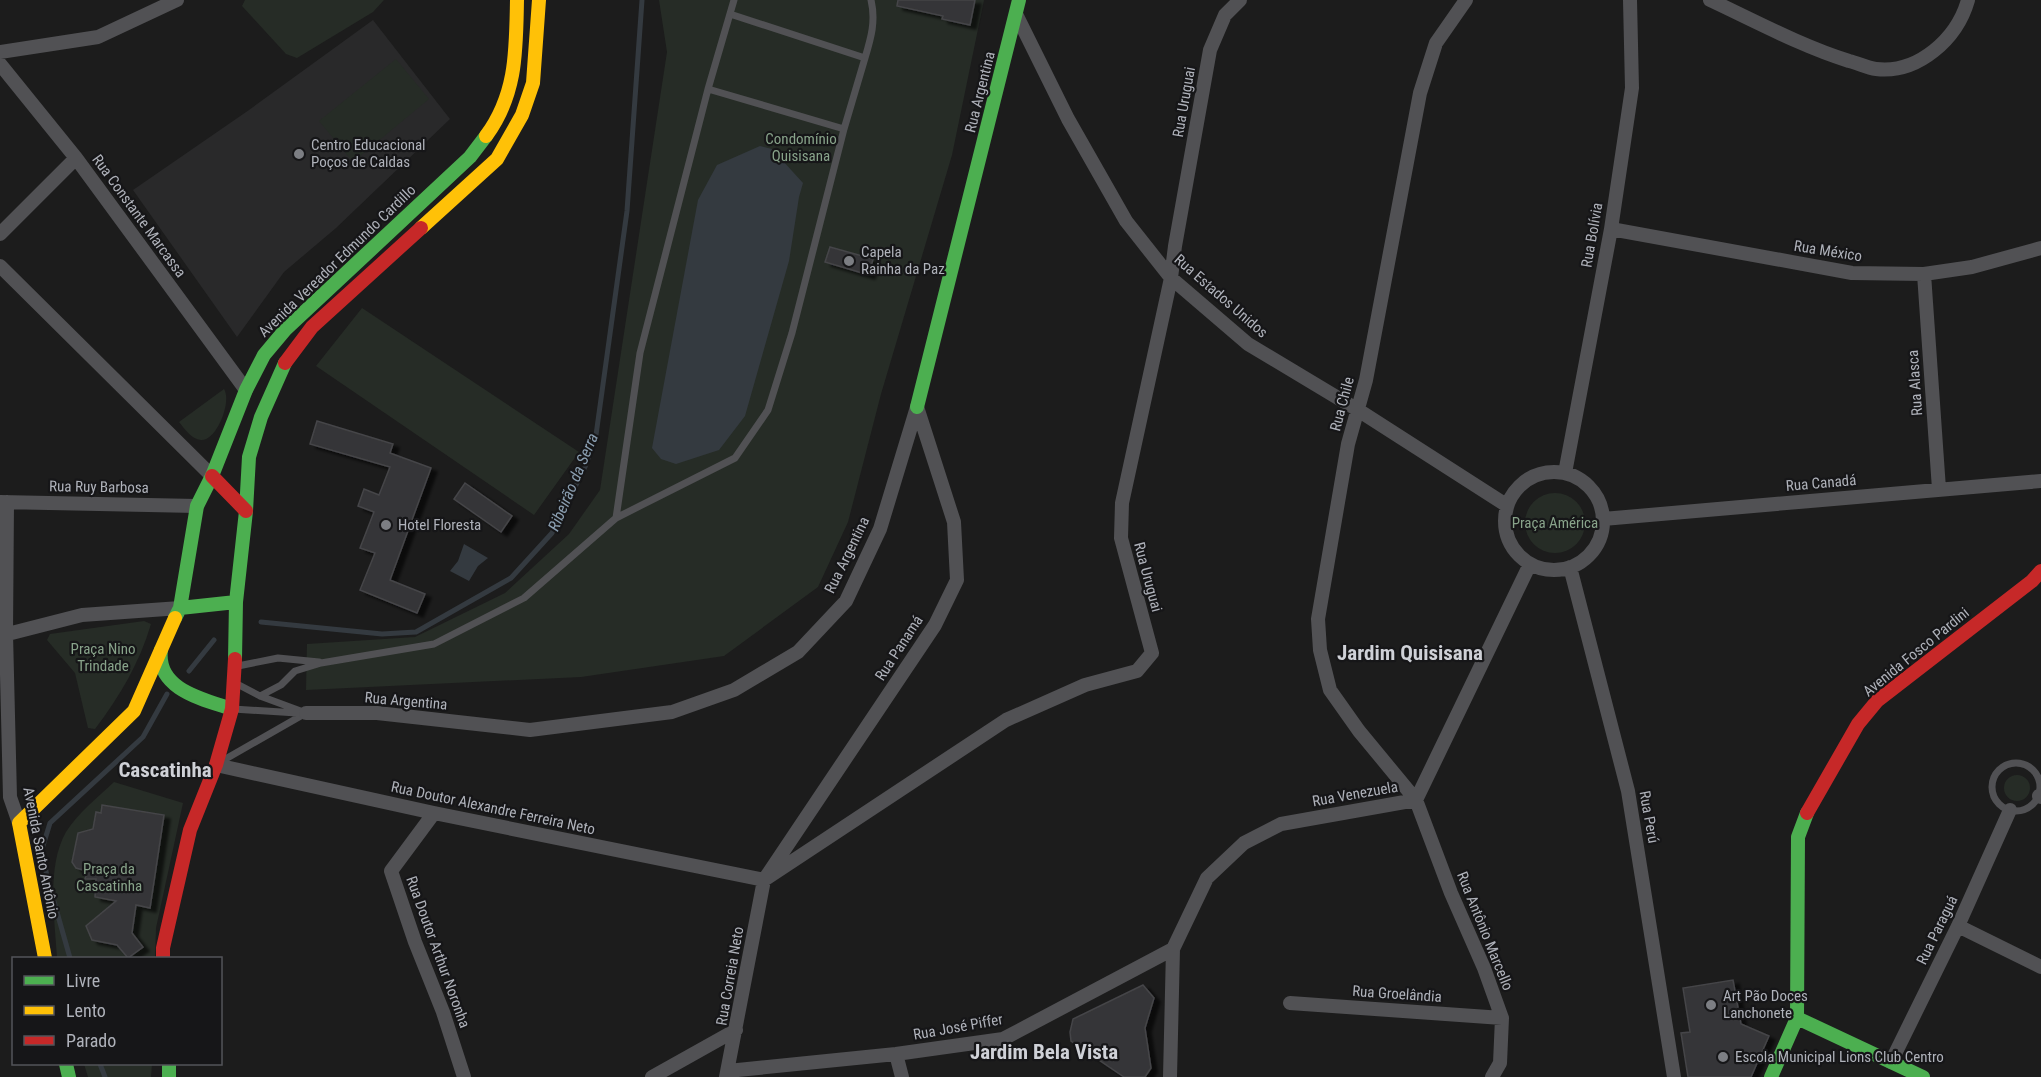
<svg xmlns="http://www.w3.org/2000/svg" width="2041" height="1077" font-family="'Roboto Condensed',sans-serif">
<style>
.built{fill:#29292a}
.green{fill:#262c26}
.water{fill:#343a40}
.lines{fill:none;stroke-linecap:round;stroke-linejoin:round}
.stream{stroke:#343a40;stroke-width:5}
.building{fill:#363637;stroke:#454548;stroke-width:1.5;filter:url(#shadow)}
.lane{stroke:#515154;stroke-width:7}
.street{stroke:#515154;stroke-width:14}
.fast{stroke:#4caf50;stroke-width:14}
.slow{stroke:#ffc107;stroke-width:14}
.jam{stroke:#c62828;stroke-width:14}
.poi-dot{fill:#7c7e83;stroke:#161618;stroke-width:2}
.labels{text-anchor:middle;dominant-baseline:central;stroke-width:4.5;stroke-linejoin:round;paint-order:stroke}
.street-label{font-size:15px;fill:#afb2ba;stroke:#161618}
.park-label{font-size:15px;fill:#88a38a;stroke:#161618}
.poi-label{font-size:15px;fill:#afb2ba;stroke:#161618;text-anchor:start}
.water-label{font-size:16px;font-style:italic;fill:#8b9fb1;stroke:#161618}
.district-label{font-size:21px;font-weight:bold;fill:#cfd1d7;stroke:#161618}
</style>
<defs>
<filter id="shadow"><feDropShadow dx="6" dy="4" stdDeviation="1.5" flood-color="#0009"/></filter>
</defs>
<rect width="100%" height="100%" fill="#1c1c1c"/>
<path class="built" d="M373,20L450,119L336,228L284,272L237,337L133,190L249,110Z"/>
<path class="green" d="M245,0H384L373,12L297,58L286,54L242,6Z
M659,0H984L952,155L881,394L848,522L818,587L724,656L581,677L306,690L307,644L415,637L505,593L569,534L600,490L667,52Z
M396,59L429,99L353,162L319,121Z
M362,308L579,452L534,515L316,366Z
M224,389C232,401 217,441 201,440C191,439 185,429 179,422Z
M1525 523a30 30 0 1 1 60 0a30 30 0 1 1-60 0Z
M144,621L151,624C139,664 120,696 95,729L88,728L75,673L47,640L50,634Z
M2004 788a13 13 0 1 1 26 0a13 13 0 1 1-26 0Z
M114,782L183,803L156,928L155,958H57C55,920 46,867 66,832C78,813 98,797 114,782Z
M84,1064H152L151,1077H88Z"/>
<path class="water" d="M760,146L772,149L803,183L799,197L789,261L745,416L719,450L676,464L661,459L652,448L698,200L717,165Z
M464,544L488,558L478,566L469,581L450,571L458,561Z"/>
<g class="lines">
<path class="stream" d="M261,622L382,634L416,632L511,578L552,533L585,467L596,435L627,211L642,0
M189,671L214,640
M70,958L47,877L42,849L50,823L143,737L167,694
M100,1064L105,1077"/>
</g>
<path class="building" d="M898,0H975L970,25L942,19L943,16L897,6Z
M830,247L873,259L869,275L825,262Z
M317,421L393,444L390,453L431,468L390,580L425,594L417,613L360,590L375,553L360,548L374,512L358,506L364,489L379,495L390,467L310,444Z
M465,483L512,516L501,532L454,499Z
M102,805L164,815L150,908L136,905L132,933L143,947L128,958L117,945L92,940L86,926L116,901L95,897L96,879H85L87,871L76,868L72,862L78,833L93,829L96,812L101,813Z
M1733,980L1741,1024L1769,1036L1751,1077H1688L1681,1033L1690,1032L1683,988Z
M1143,985L1154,998L1145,1028L1151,1068L1145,1077H1124L1071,1041L1070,1032L1073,1019Z"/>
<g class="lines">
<path class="lane" d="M865,58C871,38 876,21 871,0
M708,89L844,129
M616,518L735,458L768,410L792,333L844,129L865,58L730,14
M238,666L278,658L319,662
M239,685L260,696L306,713
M260,696L281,685L295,671L321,663L434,644L524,598L616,518L640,353L708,89L734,0
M233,709L297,713
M222,761L306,713
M1992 787a24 24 0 1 1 48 0a24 24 0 1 1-48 0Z"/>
<path class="street" d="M1466,0L1436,43L1420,93L1366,380L1348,444L1318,619L1320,650L1330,690L1359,731L1416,800L1451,893L1484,968L1502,1018L1500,1063L1492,1077
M1710,0C1755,21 1801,46 1849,61C1858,63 1867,68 1876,69C1918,74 1957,39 1968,0
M1016,14L1068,119L1126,221L1171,278L1248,344L1358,410L1506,505
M0,52L98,37L177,0
M0,64L76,158L246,390
M1611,229L1852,273L1924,274L1972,267L2041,248
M0,234L76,158
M0,266L212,476
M1924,274L1939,489
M1505 521a49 49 0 1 1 98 0a49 49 0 1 1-98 0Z
M1565,473L1611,229L1632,88L1630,0
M0,502L197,506
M7,502L6,634L10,797L19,823
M1603,519L2041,481
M1570,567L1628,791L1674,1077
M0,636L82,615L180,608
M306,713H377L530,730L672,712L734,690L798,652L846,601L880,529L917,407
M216,765L434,813L764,880
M2039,796L2041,797
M434,813L391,871L415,942L443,1012L464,1077
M764,880L1006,720L1085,685L1137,671L1152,653L1121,538L1122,503L1171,278L1175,246L1210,50L1225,15L1240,0
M1958,926L2041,967
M1290,1003L1502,1018
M896,1054L902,1077
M1891,1062L1958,926L2010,810
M728,1071L896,1054L1003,1039L1173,949
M652,1077L736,1030
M726,1077L764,880L935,625L957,580L954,522L917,407
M1170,1077L1173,949L1207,878L1244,843L1281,824L1416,800L1530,564"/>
<path class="fast" d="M917,407L1019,0
M180,608L236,602
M175,618L180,608L197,506L212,476L246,390L264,355L285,330L470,157L486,136
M161,650C156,689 202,699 232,709
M235,659L236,602L246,511L249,457L261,417L285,363
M1797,1018L1923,1077
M66,1064L69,1077
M169,1064V1077
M1771,1077L1797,1018L1798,837L1807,813"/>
<path class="slow" d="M486,136C517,94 516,50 517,0
M421,228L497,159L522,115L533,83L539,0
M45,958L19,823L134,711L175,618"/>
<path class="jam" d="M285,363L312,327L421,228
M212,476L246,511
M1807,813L1858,724L1877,701L2032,581L2041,571
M163,958V948L190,830L216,765L232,709L235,659"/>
</g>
<g class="poi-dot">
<circle cx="299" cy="154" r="6"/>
<circle cx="849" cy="261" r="6"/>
<circle cx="386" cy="525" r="6"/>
<circle cx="1711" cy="1005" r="6"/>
<circle cx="1723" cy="1057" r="6"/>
</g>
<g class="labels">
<g class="street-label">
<text transform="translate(980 92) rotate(-76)">Rua Argentina</text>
<text transform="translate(1184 102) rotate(-80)">Rua Uruguai</text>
<text transform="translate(139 216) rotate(54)">Rua Constante Marcassa</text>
<text transform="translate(1592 235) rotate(-80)">Rua Bolívia</text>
<text transform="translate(1828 251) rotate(9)">Rua México</text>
<text transform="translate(337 261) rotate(-44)">Avenida Vereador Edmundo Cardillo</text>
<text transform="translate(1221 296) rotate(41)">Rua Estados Unidos</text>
<text transform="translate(1915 383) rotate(-94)">Rua Alasca</text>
<text transform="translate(1342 404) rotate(-75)">Rua Chile</text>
<text transform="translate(1821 483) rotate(-5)">Rua Canadá</text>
<text transform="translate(99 487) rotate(1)">Rua Ruy Barbosa</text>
<text transform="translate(847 555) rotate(-64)">Rua Argentina</text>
<text transform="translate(1148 577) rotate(75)">Rua Uruguai</text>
<text transform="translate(899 648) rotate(-57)">Rua Panamá</text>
<text transform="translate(1916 652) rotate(-39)">Avenida Fosco Pardini</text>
<text transform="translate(406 701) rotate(5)">Rua Argentina</text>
<text transform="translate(1355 794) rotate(-10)">Rua Venezuela</text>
<text transform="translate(493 808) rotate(12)">Rua Doutor Alexandre Ferreira Neto</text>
<text transform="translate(1649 817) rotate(80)">Rua Perú</text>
<text transform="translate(41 853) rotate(79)">Avenida Santo Antônio</text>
<text transform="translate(1937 930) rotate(-64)">Rua Paraguá</text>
<text transform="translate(1485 931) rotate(68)">Rua Antônio Marcello</text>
<text transform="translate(438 952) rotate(70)">Rua Doutor Arthur Noronha</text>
<text transform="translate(730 976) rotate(-80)">Rua Correia Neto</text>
<text transform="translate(1397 994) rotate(4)">Rua Groelândia</text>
<text transform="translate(958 1027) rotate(-10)">Rua José Piffer</text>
</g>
<g class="park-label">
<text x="801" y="139">Condomínio<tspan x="801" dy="17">Quisisana</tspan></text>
<text x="1555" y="523">Praça América</text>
<text x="103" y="649">Praça Nino<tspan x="103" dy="17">Trindade</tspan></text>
<text x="109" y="869">Praça da<tspan x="109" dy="17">Cascatinha</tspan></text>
</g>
<g class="poi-label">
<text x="311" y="145">Centro Educacional<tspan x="311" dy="17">Poços de Caldas</tspan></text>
<text x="861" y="252">Capela<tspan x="861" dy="17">Rainha da Paz</tspan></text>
<text x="398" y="525">Hotel Floresta</text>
<text x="1723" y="996">Art Pão Doces<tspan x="1723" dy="17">Lanchonete</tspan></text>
<text x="1735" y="1057">Escola Municipal Lions Club Centro</text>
</g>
<g class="water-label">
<text transform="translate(573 482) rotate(-67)">Ribeirão da Serra</text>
</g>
<g class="district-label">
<text x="1410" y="653">Jardim Quisisana</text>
<text x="165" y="770">Cascatinha</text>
<text x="1044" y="1052">Jardim Bela Vista</text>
</g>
</g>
<rect x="12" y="957" width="210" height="108" fill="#161618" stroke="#535459" stroke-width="1.5"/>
<rect x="24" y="976" width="30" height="9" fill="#4caf50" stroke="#535459" stroke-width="1.5"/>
<text x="66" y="987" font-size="18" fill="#afb2ba">Livre</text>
<rect x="24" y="1006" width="30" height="9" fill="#ffc107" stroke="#535459" stroke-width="1.5"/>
<text x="66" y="1017" font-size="18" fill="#afb2ba">Lento</text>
<rect x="24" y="1036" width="30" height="9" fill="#c62828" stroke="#535459" stroke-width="1.5"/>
<text x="66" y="1047" font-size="18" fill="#afb2ba">Parado</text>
</svg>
